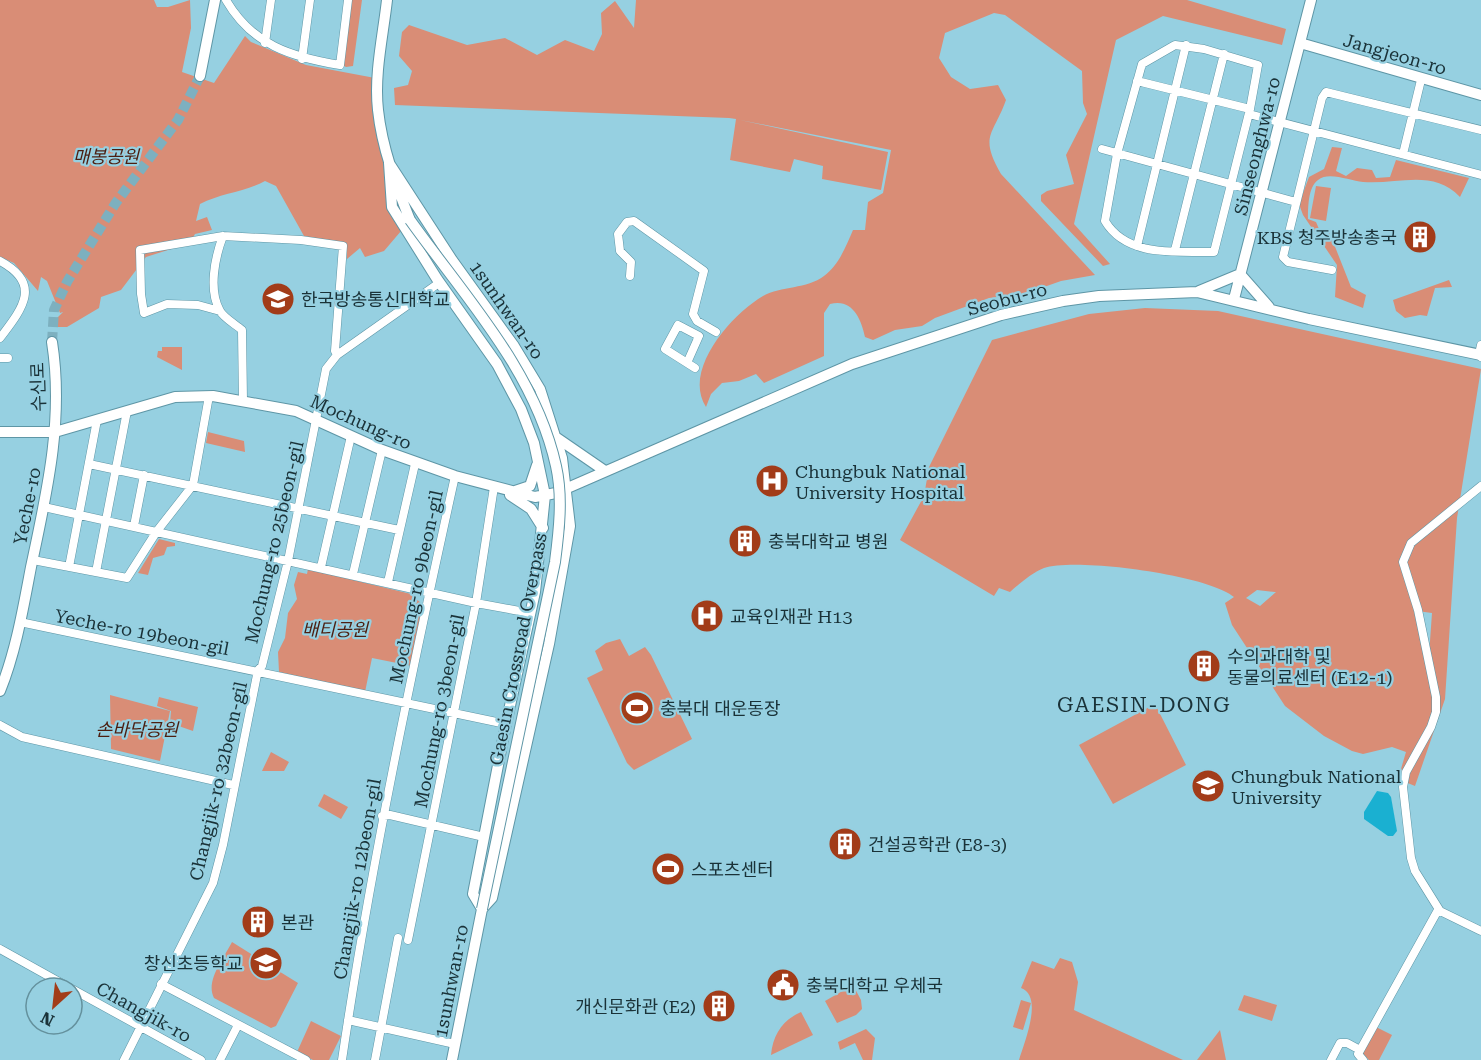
<svg xmlns="http://www.w3.org/2000/svg" width="1481" height="1060" font-family="'Roboto Serif','Noto Sans KR',serif">
<style>
.green{fill:#d98d76;fill-rule:evenodd}
.water{fill:#1ab0d1}
.lines{fill:none;stroke-linecap:round;stroke-linejoin:round}
.secondary-tunnel{stroke:#7db0bf;stroke-width:10;stroke-dasharray:10 5;stroke-linecap:butt}
.street-casing{stroke:#5e96a6;stroke-width:9}
.secondary-casing{stroke:#5e96a6;stroke-width:12}
.street{stroke:#fff;stroke-width:8}
.secondary{stroke:#fff;stroke-width:10}
.secondary-bridge-casing{stroke:#5e96a6;stroke-width:12;stroke-linecap:butt}
.secondary-bridge{stroke:#fff;stroke-width:10}
.labels{text-anchor:middle;dominant-baseline:central;stroke-width:4.5;stroke-linejoin:round;paint-order:stroke}
.street-label{font-size:18px;fill:#1a3238;stroke:#96d0e1}
.park-label{font-size:18px;font-style:italic;fill:#4c1e10;stroke:#96d0e1}
.poi-label{font-size:18px;fill:#1a3238;stroke:#96d0e1;text-anchor:start}
.quarter-label{font-size:21px;letter-spacing:1.5px;fill:#1a3238;stroke:#96d0e1}
</style>
<rect width="100%" height="100%" fill="#96d0e1"/>
<path class="green" d="M0,0H154L157,7H168L190,0L191,28L182,72L214,83L245,36L251,42L306,65L375,78L396,202L407,224L384,251L365,257L360,248L347,259L346,244L304,236L276,186L265,181C245,192 221,193 200,204L196,221L207,217L212,230L195,234L190,243L146,257L121,290L101,297L99,308L67,327H52L53,322L63,312L60,313L47,281L41,277L38,291L14,263L0,257Z
M350,0H362L353,66L346,67L341,64Z
M636,0H1187L1286,29L1282,45L1163,16L1116,40L1074,224L1110,264L1103,266L1041,201V195L1047,191L1074,184L1066,155L1087,114L1083,103L1082,71L1005,15L994,13L945,33L939,58L951,77L970,89L998,85L1006,100C993,136 979,135 1001,174L1095,275L1061,281L1027,293L989,298L935,318L922,326L895,330L873,340L865,337C861,318 852,298 830,304L824,313V356L764,383L756,374L739,381L722,383L711,394L706,407C682,370 732,314 763,296C781,286 807,289 824,276C839,265 846,246 853,230H865L868,202L883,193L891,150L740,120L888,152L881,190L822,179L823,166L794,159L790,172L730,160L736,119L729,118L395,105L394,88L408,85L412,71L399,56L402,32L409,25L467,45L505,38L537,55L565,40L594,51L602,34L601,13L615,1L634,28Z
M1332,147L1342,148L1336,171L1346,176L1357,168L1372,170L1376,178L1390,177L1396,160L1469,178L1460,197C1433,168 1397,185 1363,182C1350,181 1329,171 1318,180C1308,187 1308,208 1308,219L1316,222L1319,229H1328L1351,287L1366,295L1363,308L1335,297L1337,265L1303,215L1299,204L1309,177L1324,169Z
M1316,186L1331,188L1326,221L1310,218Z
M1449,280L1452,287L1435,288L1427,316L1420,315L1405,318L1396,311L1393,300Z
M1145,308L1218,311L1481,369L1457,518L1445,699L1415,786L1398,779L1406,752L1392,747L1363,754L1352,751L1324,736L1285,706L1232,625L1225,603L1234,597C1209,575 1076,557 1044,568C1033,572 1019,584 1010,592L999,588L994,596L900,540L924,496L929,467L992,340L1089,314ZM1257,590L1275,592H1276L1260,606L1246,598ZM1417,611L1432,613L1429,655Z
M162,347H182V370L157,357L158,351H162Z
M208,432L244,441L245,452L206,443Z
M159,539L175,543V546L167,547L164,555L153,558L148,575L138,573Z
M308,569L411,594L423,605L412,666L372,658L365,692L279,672L278,652L285,638L288,613L297,599L294,585L298,572L307,574Z
M620,639L629,656L645,647L651,655L692,739L634,770L627,763L587,678L603,670L595,651L606,643Z
M110,695L170,711L160,761L111,749Z
M159,697L198,707L193,731L170,723L171,711L157,706Z
M1155,704L1186,765L1113,804L1079,745Z
M271,752L289,762L284,771H262Z
M324,794L348,807L341,819L318,806Z
M232,942L298,983L276,1026L271,1028L214,998C205,981 224,958 232,942Z
M1060,958L1072,962L1078,982L1074,1010L1183,1060H1019C1024,1043 1044,996 1021,988L1032,961L1054,969Z
M853,985L861,1000L862,1009L856,1015L837,1023L825,1001Z
M1244,995L1277,1005L1272,1021L1238,1010Z
M1021,1000L1031,1003L1023,1030L1013,1027Z
M801,1012L813,1035L771,1055C773,1034 783,1020 801,1012Z
M311,1021L341,1036L329,1060H313L297,1052Z
M1376,1027L1392,1035L1379,1060H1369L1362,1053Z
M866,1029L875,1038L872,1060H863L855,1043L840,1050L838,1042Z
M1220,1030L1226,1060H1197Z"/>
<path class="water" d="M1377,791L1388,793L1391,797L1397,831L1393,836H1388L1364,819V812Z"/>
<g class="lines">
<path class="secondary-tunnel" d="M52,342L54,310L67,282L115,204L178,120L200,76"/>
<defs>
<path id="street" d="M226,0C252,45 291,57 340,65L348,0
M265,43L271,0
M1175,45L1204,49L1258,65L1250,109L1214,252C1177,251 1127,258 1105,221L1117,154L1142,64Z
M302,59L310,0
M1137,81L1250,109
M1249,114L1481,175
M1102,149L1296,202
M1403,154L1421,80
M223,236C215,257 208,290 220,311C224,318 235,324 242,330L243,401
M1137,246L1186,45
M1175,250L1224,54
M0,261C43,284 22,309 0,338
M1332,270L1288,262L1283,257L1322,98L1326,92L1481,130
M630,276L631,262L620,251L618,234L627,222L634,221L704,271L693,314L697,321L716,332
M1481,345L1479,354L1481,357
M337,355L439,283
M0,358H8
M687,363L699,336L678,325L665,349L695,368
M89,464L399,530
M1481,486L1411,543L1403,562L1418,610L1436,697V712L1431,727L1406,772L1403,787L1411,858L1415,871L1440,911L1481,931
M44,507L476,603L530,613
M134,526L144,475
M33,560L127,578L157,531L193,485L209,396
M69,567L97,420
M321,567L351,436
M96,572L127,411
M353,574L382,450
M388,582L415,464
M20,622L506,724
M0,725L22,737L233,785
M382,816L390,815L484,837
M408,940L476,603L494,487
M0,949L70,988
M161,984L306,1060
M72,989L201,1060
M348,1020L455,1044
M124,1060L213,883L223,845L258,670L262,666L288,561L326,369L337,355L335,351L343,246L301,240L223,236L140,250L141,294L144,313L167,304L198,305L220,311
M220,1060L238,1025
M342,1060C371,864 412,670 455,476
M375,1060L398,938
M1331,1060L1340,1043H1347L1360,1050
M1363,1060L1358,1054L1438,910"/>
<path id="secondary" d="M387,0C383,36 374,74 378,110C382,148 396,185 410,220
M1300,43L1481,95
M200,76L215,0
M389,163L452,260L514,346L540,389L562,458L570,526L549,644L492,898L482,909L452,1060
M389,163L392,207L437,279L497,364L521,409L534,443L545,495L535,592L506,724L473,894L482,909
M1240,274L1269,307
M1199,291L1240,274
M1234,299L1311,0
M0,432H55L175,397L213,396L296,411L382,450L455,476L535,497L556,493L852,364L1001,315L1063,301L1099,296L1197,292L1309,319L1481,355
M557,438L605,471
M515,491L530,486L537,465
M510,495L531,509L543,528
M0,691C16,651 23,609 31,567C47,492 64,419 52,342"/>
</defs>
<use href="#street" class="street-casing"/>
<use href="#secondary" class="secondary-casing"/>
<use href="#street" class="street"/>
<use href="#secondary" class="secondary"/>
<defs>
<path id="secondary-bridge" d="M410,220C465,297 535,371 556,466C563,497 559,531 555,562L482,909"/>
</defs>
<use href="#secondary-bridge" class="secondary-bridge-casing"/>
<use href="#secondary-bridge" class="secondary-bridge"/>
</g>
<defs>
<symbol id="building-disc" viewBox="-11 -11 22 22"><circle r="9.5" fill="#a23c19" stroke="#96d0e1"/><path d="M-4-6H4V6H1V3H-1V6H-4ZM-2.5-4.3h1.7v1.8h-1.7ZM.8-4.3h1.7v1.8H.8ZM-2.5-1h1.7V.8h-1.7ZM.8-1h1.7V.8H.8Z" fill="#fff"/></symbol>
<symbol id="university-disc" viewBox="-11 -11 22 22"><circle r="9.5" fill="#a23c19" stroke="#96d0e1"/><path d="M0-5L7-2L0 1L-7-2ZM-4 1L0 2.5L4 1V4Q0 6-4 4Z" fill="#fff"/></symbol>
<symbol id="hospital-disc" viewBox="-11 -11 22 22"><circle r="9.5" fill="#a23c19" stroke="#96d0e1"/><path d="M-5-5h3v3.5h4V-5h3V5h-3V1.5h-4V5h-3Z" fill="#fff"/></symbol>
<symbol id="stadium-disc" viewBox="-11 -11 22 22"><circle r="9.5" fill="#a23c19" stroke="#96d0e1"/><path d="M0-5a6.5 5 0 1 0 0 10a6.5 5 0 1 0 0-10ZM-3.5-1.8h7v3.6h-7Z" fill="#fff"/></symbol>
<symbol id="school-disc" viewBox="-11 -11 22 22"><circle r="9.5" fill="#a23c19" stroke="#96d0e1"/><path d="M0-5L7-2L0 1L-7-2ZM-4 1L0 2.5L4 1V4Q0 6-4 4Z" fill="#fff"/></symbol>
<symbol id="civic-disc" viewBox="-11 -11 22 22"><circle r="9.5" fill="#a23c19" stroke="#96d0e1"/><path d="M-.6-6.5H3V-4.5H.6V-3L4-1V1h2V6H-6V1h2V-1L-.6-3ZM-1.2 2.5V6h2.4V2.5Z" fill="#fff"/></symbol>
</defs>
<g fill-rule="evenodd">
<use href="#building-disc" x="1401" y="218" width="38" height="38"/>
<use href="#university-disc" x="259" y="280" width="38" height="38"/>
<use href="#hospital-disc" x="753" y="462" width="38" height="38"/>
<use href="#building-disc" x="726" y="522" width="38" height="38"/>
<use href="#hospital-disc" x="688" y="597" width="38" height="38"/>
<use href="#building-disc" x="1185" y="647" width="38" height="38"/>
<use href="#stadium-disc" x="618" y="689" width="38" height="38"/>
<use href="#university-disc" x="1189" y="767" width="38" height="38"/>
<use href="#building-disc" x="826" y="825" width="38" height="38"/>
<use href="#stadium-disc" x="649" y="850" width="38" height="38"/>
<use href="#building-disc" x="239" y="903" width="38" height="38"/>
<use href="#school-disc" x="247" y="944" width="38" height="38"/>
<use href="#civic-disc" x="764" y="966" width="38" height="38"/>
<use href="#building-disc" x="700" y="987" width="38" height="38"/>
</g>
<g class="labels">
<g class="street-label">
<text transform="translate(1395 54) rotate(16)">Jangjeon-ro</text>
<text transform="translate(1257 146) rotate(-76)">Sinseonghwa-ro</text>
<text transform="translate(1007 299) rotate(-15)">Seobu-ro</text>
<text transform="translate(507 310) rotate(55)">1sunhwan-ro</text>
<text transform="translate(38 387) rotate(-92)">수신로</text>
<text transform="translate(361 422) rotate(24)">Mochung-ro</text>
<text transform="translate(27 506) rotate(-79)">Yeche-ro</text>
<text transform="translate(274 542) rotate(-77)">Mochung-ro 25beon-gil</text>
<text transform="translate(416 587) rotate(-78)">Mochung-ro 9beon-gil</text>
<text transform="translate(142 632) rotate(11)">Yeche-ro 19beon-gil</text>
<text transform="translate(518 649) rotate(-79)">Gaesin Crossroad Overpass</text>
<text transform="translate(439 711) rotate(-79)">Mochung-ro 3beon-gil</text>
<text transform="translate(218 781) rotate(-77)">Changjik-ro 32beon-gil</text>
<text transform="translate(357 879) rotate(-80)">Changjik-ro 12beon-gil</text>
<text transform="translate(451 981) rotate(-79)">1sunhwan-ro</text>
<text transform="translate(144 1012) rotate(29)">Changjik-ro</text>
</g>
<g class="park-label">
<text x="106" y="156">매봉공원</text>
<text x="335" y="629">배티공원</text>
<text x="137" y="729">손바닥공원</text>
</g>
<g class="poi-label">
<text x="1397" y="237" text-anchor="end">KBS 청주방송총국</text>
<text x="301" y="299">한국방송통신대학교</text>
<text x="795" y="471">Chungbuk National<tspan x="795" dy="21">University Hospital</tspan></text>
<text x="768" y="541">충북대학교 병원</text>
<text x="730" y="616">교육인재관 H13</text>
<text x="1227" y="656">수의과대학 및<tspan x="1227" dy="21">동물의료센터 (E12-1)</tspan></text>
<text x="660" y="708">충북대 대운동장</text>
<text x="1231" y="776">Chungbuk National<tspan x="1231" dy="21">University</tspan></text>
<text x="868" y="844">건설공학관 (E8-3)</text>
<text x="691" y="869">스포츠센터</text>
<text x="281" y="922">본관</text>
<text x="243" y="963" text-anchor="end">창신초등학교</text>
<text x="806" y="985">충북대학교 우체국</text>
<text x="696" y="1006" text-anchor="end">개신문화관 (E2)</text>
</g>
<g class="quarter-label">
<text x="1144" y="705">GAESIN-DONG</text>
</g>
</g>
<g transform="translate(54 1006) rotate(207)"><circle r="28" fill="#96d0e1" stroke="#64919d" stroke-width="1.5"/>
<path d="M0-4.5L10 22L0 15L-10 22Z" fill="#a23c19"/>
<text y="-9" font-size="16" font-weight="bold" text-anchor="middle" fill="#1a3238">N</text>
</g>
</svg>
